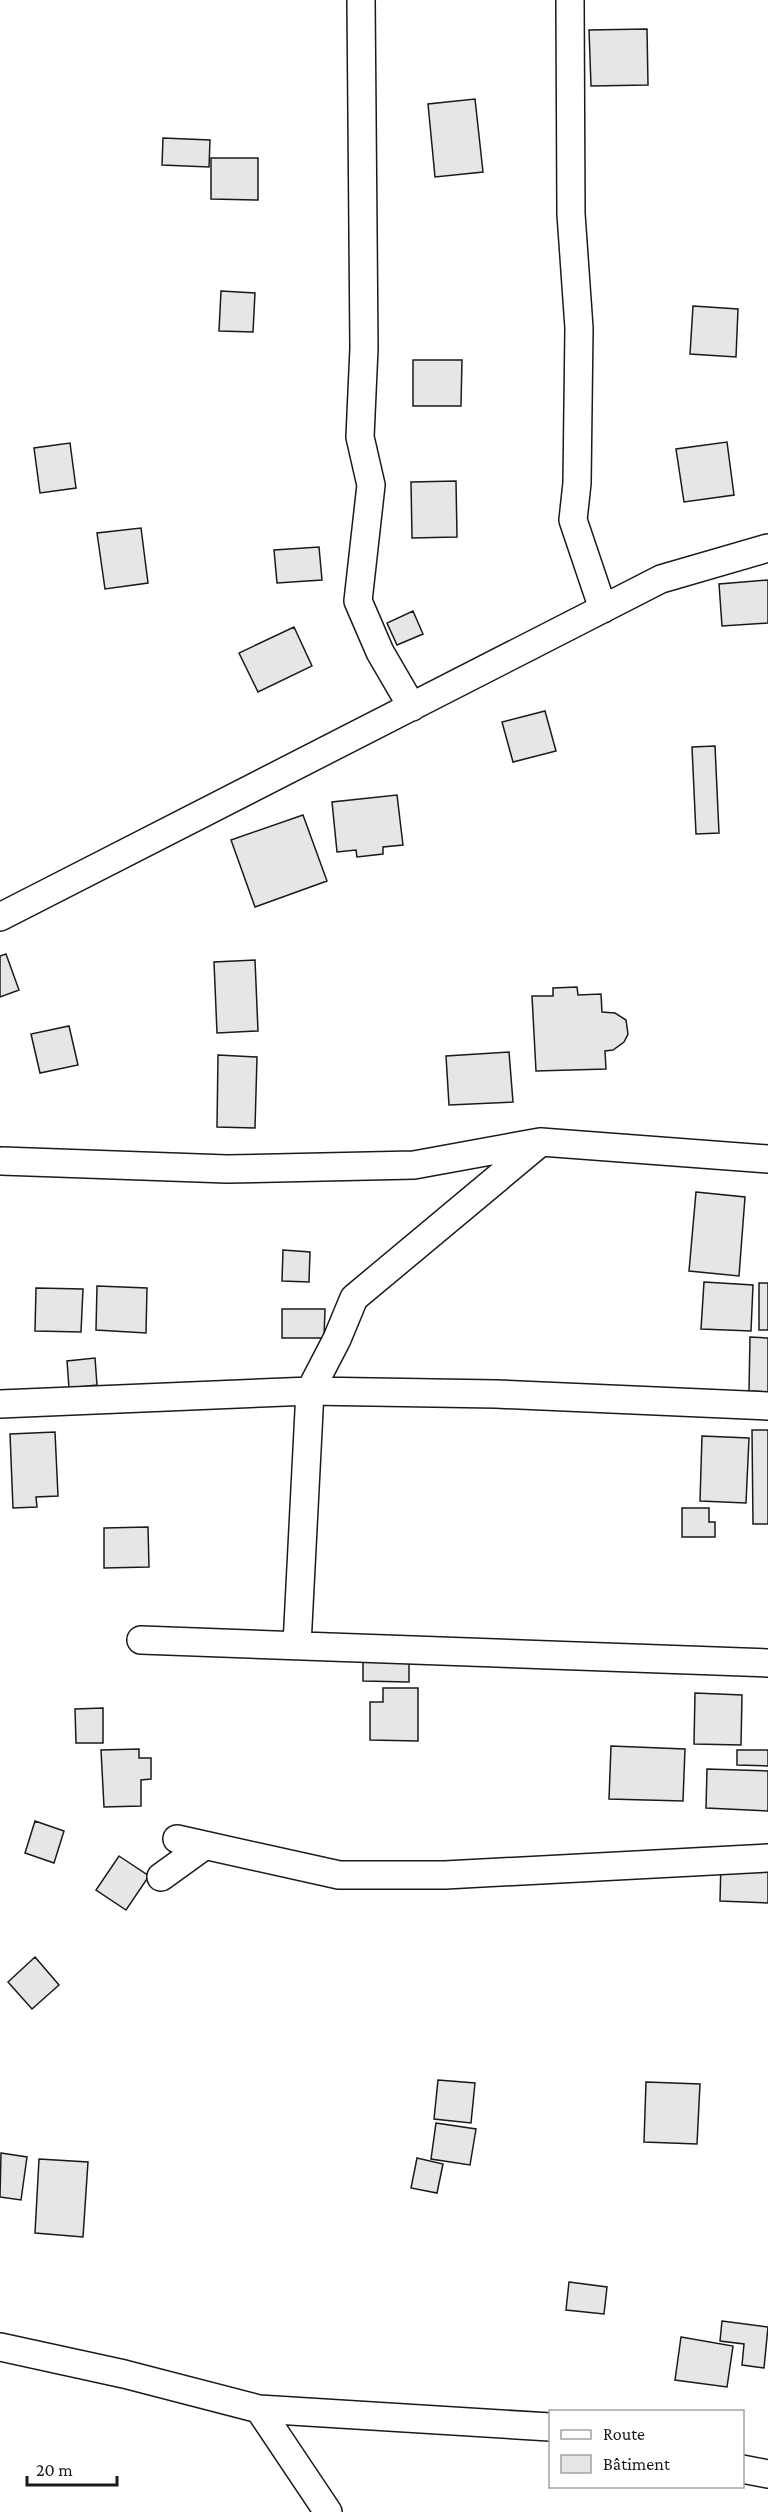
<svg xmlns="http://www.w3.org/2000/svg" width="768" height="2512" font-family="'Crimson Pro',serif">
<style>
.building{fill:#e6e6e6;stroke:#1a1a1a;stroke-width:1.5}
.lines{fill:none;stroke-linecap:round;stroke-linejoin:round}
.minor-casing{stroke:#1a1a1a;stroke-width:30}
.minor{stroke:#fff;stroke-width:27}
</style>
<rect width="100%" height="100%" fill="#fff"/>
<path class="building" d="M647,29L648,85L591,86L589,30Z
M475,99L483,172L435,177L428,104Z
M163,138L210,140L209,167L162,165Z
M211,158H258V200L211,199Z
M221,291L255,293L253,332L219,331Z
M693,306L738,309L736,357L690,354Z
M413,360H462L461,406H413Z
M727,442L734,495L684,502L676,449Z
M70,443L76,488L40,493L34,448Z
M456,481L457,537L412,538L411,482Z
M141,528L148,583L105,589L97,533Z
M319,547L322,580L277,583L274,550Z
M768,580V623L722,626L719,584Z
M413,611L423,634L397,645L387,623Z
M294,627L312,666L258,692L239,653Z
M545,711L556,751L513,762L502,722Z
M715,746L719,833L696,834L692,747Z
M397,795L403,845L383,847V854L357,857L356,850L337,852L332,802Z
M303,815L327,881L255,907L231,840Z
M6,954L19,990L0,997V956Z
M255,960L258,1031L217,1033L214,962Z
M577,987L578,995L601,994L602,1012L615,1013L626,1020L628,1034L624,1042L613,1050L605,1051L606,1069L536,1071L532,996H553V988Z
M69,1026L78,1065L40,1073L31,1034Z
M509,1052L513,1102L449,1105L446,1056Z
M218,1055L257,1057L255,1128L217,1127Z
M696,1192L745,1197L739,1276L689,1271Z
M283,1250L310,1252L309,1282L282,1281Z
M704,1282L753,1285L751,1331L701,1329Z
M759,1283H768V1330H759Z
M97,1286L147,1288L146,1333L96,1330Z
M36,1288L83,1289L81,1332L35,1331Z
M282,1309H325L324,1338H282Z
M750,1337L768,1338V1392L749,1391Z
M95,1358L97,1385L69,1388L67,1361Z
M752,1430H768V1524H753Z
M55,1432L58,1496L36,1497L37,1507L13,1508L10,1434Z
M702,1436L749,1438L746,1503L700,1501Z
M682,1508H709V1522H715V1537H682Z
M148,1527L149,1567L104,1568V1528Z
M363,1655H409V1682L363,1681Z
M383,1688H418V1741L370,1740V1702H383Z
M695,1693L742,1695L741,1745L694,1744Z
M103,1708V1743H76L75,1709Z
M611,1746L685,1749L683,1801L609,1799Z
M139,1749V1758H151V1779L141,1780V1806L104,1807L101,1750Z
M737,1750H768V1766L737,1765Z
M707,1769L768,1771V1811L706,1808Z
M35,1821L64,1831L54,1863L25,1853Z
M119,1856L149,1876L126,1910L96,1890Z
M721,1862L768,1863V1903L720,1901Z
M35,1957L59,1985L32,2009L8,1982Z
M438,2080L475,2083L471,2123L434,2119Z
M646,2082L700,2084L697,2144L644,2142Z
M436,2123L476,2129L470,2165L431,2159Z
M1,2153L27,2157L21,2200L0,2197Z
M417,2158L443,2164L437,2193L411,2188Z
M39,2159L88,2162L83,2237L35,2233Z
M569,2282L607,2287L604,2314L566,2310Z
M722,2321L768,2327L764,2368L742,2365L744,2344L720,2341Z
M681,2337L733,2346L727,2387L675,2380Z"/>
<g class="lines">
<defs>
<path id="minor" d="M361,0L364,348L360,437L371,485L358,601L380,652L412,707
M570,0L571,214L579,328L577,483L573,520L603,609
M0,917L661,579L768,548
M2,1161L227,1169L414,1165L540,1142
M0,1404L310,1391L496,1394L768,1406
M141,1640L768,1663
M297,1645L310,1391L337,1339L354,1298L541,1142L768,1159
M177,1839L339,1875H445L768,1858
M161,1877L204,1846
M0,2347L124,2374L259,2409L550,2427
M259,2409L328,2512
M742,2469L768,2474"/>
</defs>
<use href="#minor" class="minor-casing"/>
<use href="#minor" class="minor"/>
</g>
<rect x="549" y="2410" width="195" height="78" fill="#ffffff" stroke="#a3a3a3" stroke-width="1.5"/>
<rect x="561" y="2430" width="30" height="9" fill="#ffffff" stroke="#a3a3a3" stroke-width="1.5"/>
<text x="603" y="2440" font-size="18" fill="#1a1a1a">Route</text>
<rect x="561" y="2455" width="30" height="18" fill="#e6e6e6" stroke="#a3a3a3" stroke-width="1.5"/>
<text x="603" y="2470" font-size="18" fill="#1a1a1a">Bâtiment</text>
<path d="M27 2476v9h90v-9" fill="none" stroke="#1a1a1a" stroke-width="3"/>
<text x="36" y="2476" font-size="18" fill="#1a1a1a" stroke="#ffffff" stroke-width="4.5" paint-order="stroke">20 m</text>
</svg>
